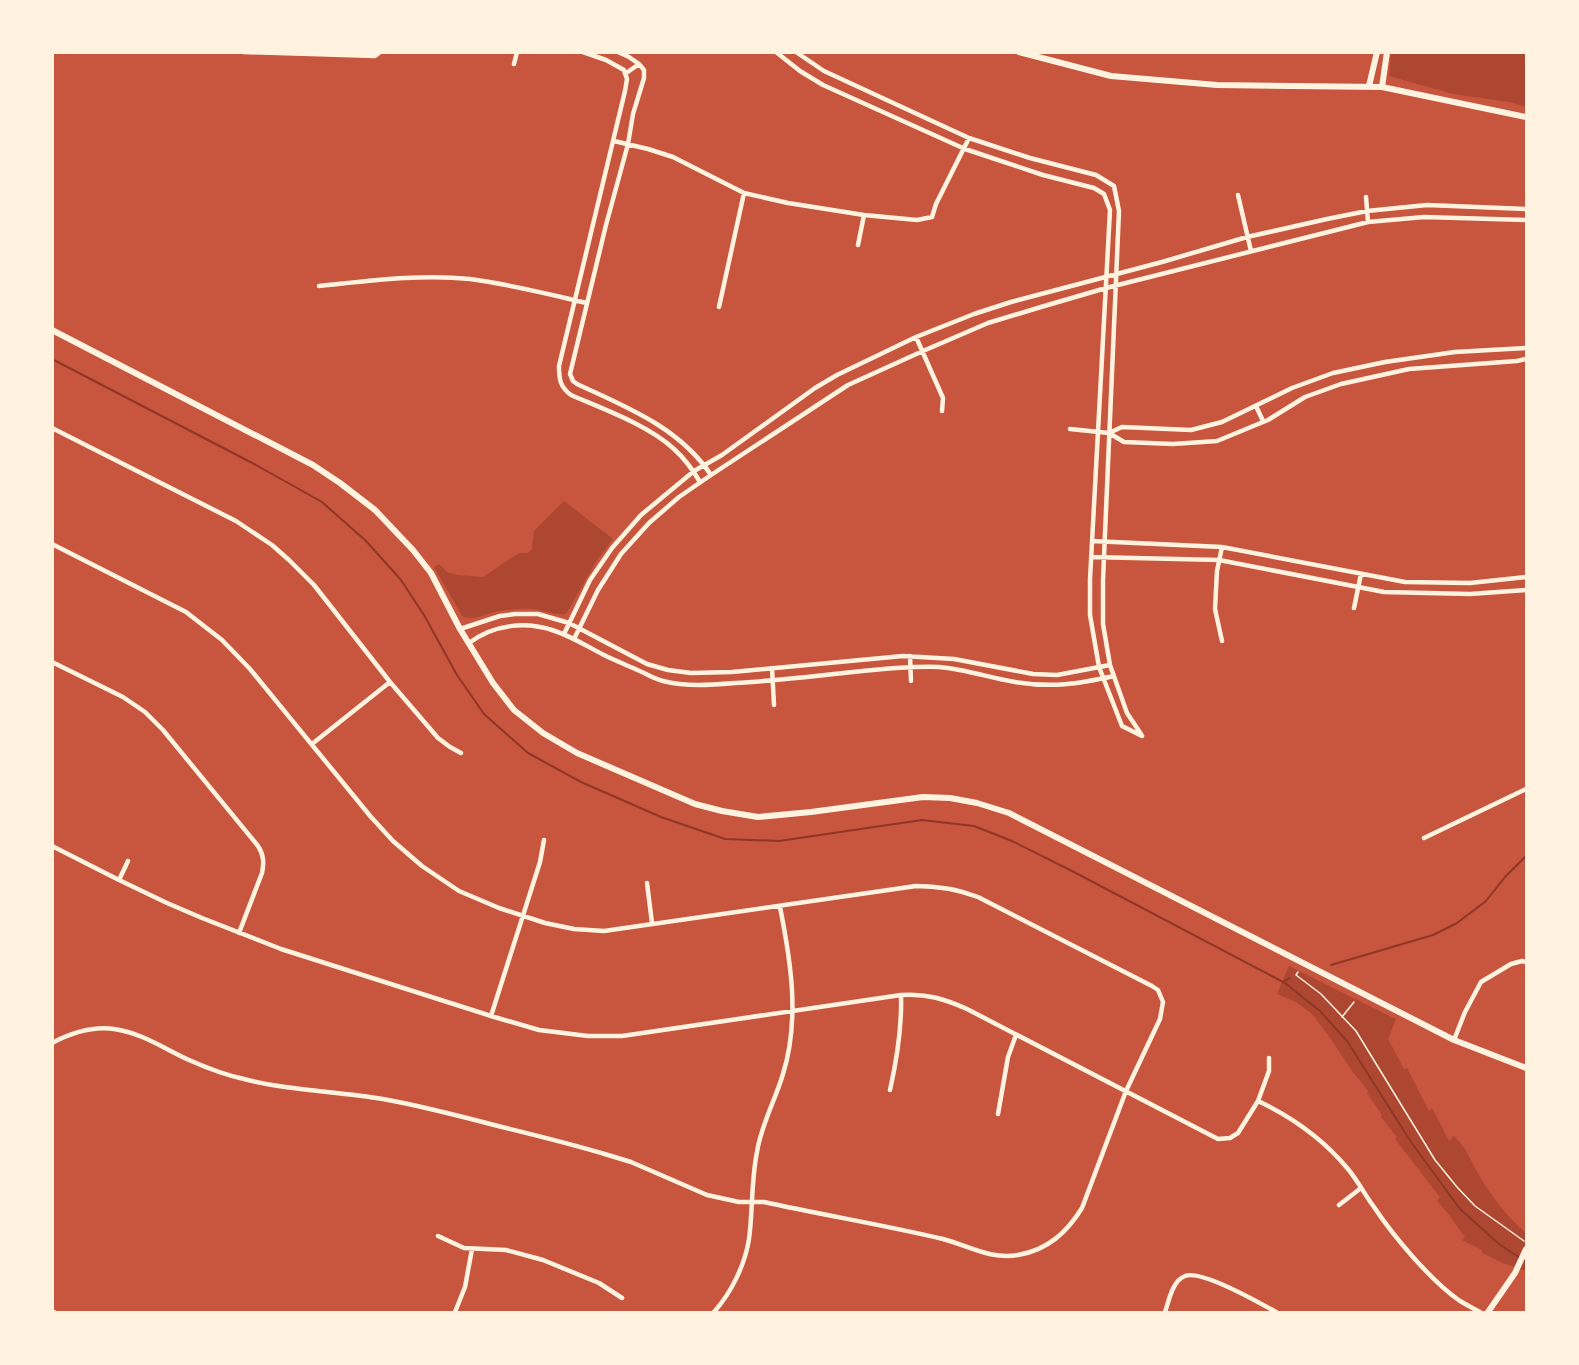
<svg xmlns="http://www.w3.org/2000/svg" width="1579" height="1365" font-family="'PT Sans Narrow',sans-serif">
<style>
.green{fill:#ae4732}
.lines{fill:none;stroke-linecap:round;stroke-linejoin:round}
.stream{stroke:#8f3625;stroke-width:2}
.path{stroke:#fff3e0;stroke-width:1.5}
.minor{stroke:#fff3e0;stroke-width:4.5}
.tertiary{stroke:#fff3e0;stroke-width:6}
</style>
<rect width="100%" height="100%" fill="#c8553d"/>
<path class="green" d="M1391,53H1526V107L1509,102L1453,94L1389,76Z
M564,501L613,539L597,560L566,614C555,615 545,611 533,609C522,608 510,610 499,611C486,613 474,622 462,616L434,567L439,564L447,572L457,575L483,577L519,553H528L532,549L534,531Z
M1289,966L1396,1019L1388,1039L1404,1069L1407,1068L1429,1111L1432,1108L1449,1141L1454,1136C1466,1147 1471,1161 1479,1175C1493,1198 1506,1216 1526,1233V1271L1503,1263L1482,1253V1250L1462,1240L1465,1237L1451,1218V1217L1437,1201L1440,1197L1395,1139L1397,1137L1381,1117L1382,1115L1367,1093L1368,1091L1352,1071L1328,1035L1312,1014L1296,1002L1277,994Z"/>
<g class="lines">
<path class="stream" d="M52,359L256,465L322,502L366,541L401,580L424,615L457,675L484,714L528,753L581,782L661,817L725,839L779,841L922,820L974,826L1012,841L1072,871L1285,983L1320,1011L1347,1041L1411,1142L1460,1209L1499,1244L1526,1262
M1331,965L1433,935L1457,923L1486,901L1505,877L1526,856
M1283,982L1290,978"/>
<path class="path" d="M1298,972L1296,975L1321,994L1356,1031L1435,1160L1457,1187L1475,1206L1524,1241
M1342,1017L1354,1002"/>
<path class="minor" d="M243,52L375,56L380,52
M583,52L606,60L624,70L627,79L625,91L559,366C559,379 560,387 571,395C603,409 648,425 674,449C685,459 693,470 700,482
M618,52L629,57L639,64L644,70V78L633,114L628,144L606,225L570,374L573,381L577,384C626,407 679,427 711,475
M776,52L800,71L823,85L965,149L1043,175L1094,188L1104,194L1110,210L1090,579V615L1099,667L1122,726L1142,736
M796,52L824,71L969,138L1030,158L1096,175L1114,186L1119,211L1103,580V624L1110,665L1127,713L1141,734
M514,64L517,52
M625,74L639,64
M614,141L648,149L673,157L744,193L788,203L864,215L917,220L932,217L936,204L969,138
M1238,195L1251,251
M1366,197L1368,222
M858,245L864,215
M319,286C369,281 419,274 470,279C509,284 548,294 587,303
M719,307L744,193
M916,337L943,398L942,411
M1256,406L1263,421
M52,428L236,521L272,545L289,560L314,585L390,682L438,738L450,747L461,753
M1070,429L1109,433L1124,442L1173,444L1217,441L1268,420L1305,397L1341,384L1409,369L1517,361L1526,359
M1109,433L1122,427L1191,430L1222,422L1292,388L1333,373L1385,362L1455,352L1526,348
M1092,541L1222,547L1405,582L1470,583L1526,577
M52,544L186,612L222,640L250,669L371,817L393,841L422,866L459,891L499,908L545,923L574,929L604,931L916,886C938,886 957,889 978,897L1152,986L1158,990L1163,1002L1160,1019L1126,1091L1082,1208C1067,1232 1048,1250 1018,1255C991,1260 969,1246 943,1239C884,1225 823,1215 764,1202H739L707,1195L631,1162L608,1155C572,1144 535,1135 498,1126C460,1116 422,1106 383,1099C337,1091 289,1091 244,1079C225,1075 207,1068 189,1060C163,1048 142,1033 114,1029C92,1026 71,1033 52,1043
M1091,557L1219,560L1384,592L1470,594L1526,590
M1354,608L1361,574
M460,629L500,616L515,614H538L569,623L647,664L668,670L691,673L732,672L903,656L954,659L1033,674L1057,675L1110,665
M564,634L590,580L612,548L641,515L694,471L722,455L815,388L837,375L916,337L974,314L1011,302L1162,262L1247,237L1327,219L1367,211L1427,205L1526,209
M574,639L598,590L621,554L649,523L679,497L711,475L848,385L923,351L988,323L1041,307L1106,288L1368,222L1424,217L1526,220
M1222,641L1215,609L1217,571L1222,547
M469,643C494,624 526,621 555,631C573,637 588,647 604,655C616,661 629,666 642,672C648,675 655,679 663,681C686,687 711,685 735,683C774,681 814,676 853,672C881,669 910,666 939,667C965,669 990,678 1015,682C1053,688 1077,684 1114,676
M910,656L911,681
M52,662L123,697L145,712L163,730L258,846C264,855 264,863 262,873L239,933
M772,668L774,705
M312,744L390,682
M1424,838L1526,789
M52,846L119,880L167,903L202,918L281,949L491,1016L539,1030L588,1036H622L901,995C925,993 945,999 967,1009L1218,1139L1230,1138L1238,1133L1258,1101L1269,1071V1058
M119,880L128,861
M647,883L652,923
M491,1016L540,862L544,840
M1454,1040L1465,1012L1481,982L1511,964L1522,961L1526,962
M890,1090C897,1059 902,1027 901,995
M1258,1101C1292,1117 1324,1140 1348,1169C1358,1181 1365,1195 1374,1207C1394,1237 1431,1281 1460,1301C1467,1305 1474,1309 1480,1312
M998,1114L1008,1057L1016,1035
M1339,1205L1361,1188
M438,1236L464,1248L506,1250L543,1260L599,1283L622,1298
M52,1312H54
M455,1312L465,1287L472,1249
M714,1312C731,1293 745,1265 749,1239C753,1210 751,1181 757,1152C761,1125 775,1101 783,1074C800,1019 791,962 780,907
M1165,1312C1169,1301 1172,1281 1185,1276C1201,1269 1260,1303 1276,1312"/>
<path class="tertiary" d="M1019,52L1111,76L1217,85L1382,87L1526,117
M1369,86L1377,52
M1382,87L1387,52
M52,330L313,465L340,483L375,510L413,550L431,573L460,629L493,683L514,710L543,733L577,753L695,804L722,811L758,817L811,812L923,797L950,798L977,803L1009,813L1454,1040L1526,1068
M1488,1312L1515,1273L1526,1249"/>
</g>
<rect width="1579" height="1365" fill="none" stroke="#fff3e0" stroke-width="108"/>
</svg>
